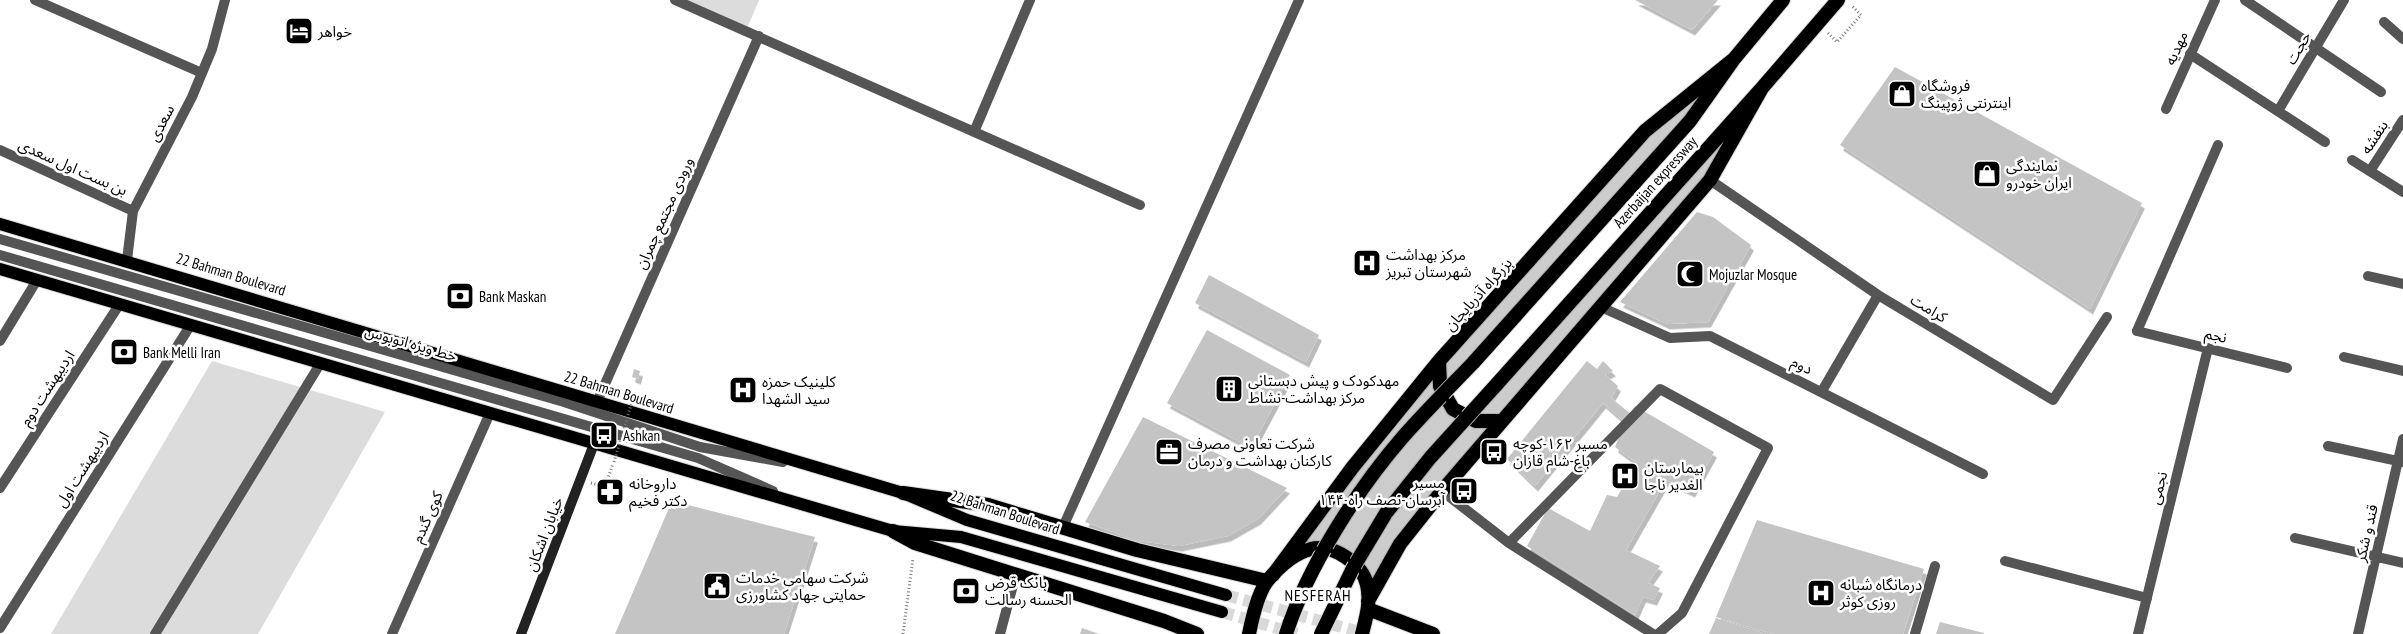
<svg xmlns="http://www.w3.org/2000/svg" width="2403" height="634" font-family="'PT Sans Narrow','Noto Sans Arabic',sans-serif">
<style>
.green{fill:#dcdcdc}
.building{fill:#c4c4c4;filter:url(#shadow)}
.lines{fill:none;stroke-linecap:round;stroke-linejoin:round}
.primary-tunnel{stroke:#d9d9d9;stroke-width:12;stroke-dasharray:12 6;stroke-linecap:butt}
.primary-casing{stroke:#dbdbdb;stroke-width:14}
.trunk-casing{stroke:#dbdbdb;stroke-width:16}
.path{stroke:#777;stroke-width:3;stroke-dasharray:1 2.5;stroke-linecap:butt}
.service{stroke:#555;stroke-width:10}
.minor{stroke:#555;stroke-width:10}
.secondary{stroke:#222;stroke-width:10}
.primary{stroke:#000;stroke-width:12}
.trunk{stroke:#000;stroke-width:14}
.trunk-bridge-casing{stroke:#dbdbdb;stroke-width:16;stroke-linecap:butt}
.path-bridge{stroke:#777;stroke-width:3;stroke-dasharray:1 2.5;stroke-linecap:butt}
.trunk-bridge{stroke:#000;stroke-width:14}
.marked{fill:#000;fill-opacity:0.2;stroke:#000;stroke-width:4;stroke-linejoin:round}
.labels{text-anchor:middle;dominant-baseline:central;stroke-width:5;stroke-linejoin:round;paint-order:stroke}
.poi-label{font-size:15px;fill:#000;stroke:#fff;text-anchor:start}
.street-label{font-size:15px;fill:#000;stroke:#fff}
.neighbourhood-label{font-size:16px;letter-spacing:1px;fill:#000;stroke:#fff}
</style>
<defs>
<filter id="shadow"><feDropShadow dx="3" dy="5.5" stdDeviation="0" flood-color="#0004"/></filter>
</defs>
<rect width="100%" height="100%" fill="#fff"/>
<path class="green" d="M675,0H759L746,31Z
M212,361L385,412L258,634H51Z"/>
<path class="building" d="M1635,0H1718L1692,30Z
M1895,67L2142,203L2090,309L1840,145Z
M1697,212L1713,217L1751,245L1708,322L1667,324L1620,302Z
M1209,275L1319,335L1306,362L1195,303Z
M1207,330L1290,375L1251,448L1167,403Z
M1587,361L1597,369L1603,361L1613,371L1605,375L1618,386L1611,398L1631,414L1635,406L1714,452L1692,492L1666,480L1626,550L1660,566L1648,583L1660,588L1654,600L1643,597L1635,615L1527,546L1548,508L1590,531L1607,495L1617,497L1637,463L1615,447L1625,422L1603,403L1535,486L1507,459Z
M634,369L640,371L638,379L632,377Z
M1143,417L1287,488L1258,519L1228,536L1179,546L1138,541L1085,522Z
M672,501L815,537L784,634H615Z
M1757,520L1924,569L1903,634H1773L1716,617Z
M1716,618L1766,634H1709Z
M1940,622L1984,633V634H1936Z
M1082,628L1099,634H1080Z"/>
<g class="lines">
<path class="primary-tunnel" d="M1226,595L1367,634
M1222,612L1297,634"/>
<defs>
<path id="primary" d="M0,224L903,493L967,520L1226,595
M0,269L893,531L961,537L1222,612"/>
<path id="trunk" d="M1439,361L1440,386L1453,409L1476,421H1502
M1473,363L1690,121L1734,59L1783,0
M1496,385L1762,88L1838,0
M903,493L988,505L1137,550L1267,581
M893,531L915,543L1164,621L1197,634
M1273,575L1352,468L1439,361L1645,131L1734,59
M1368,601L1400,544L1442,491L1710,180L1762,88
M1368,609L1433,634
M1249,634C1252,619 1258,592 1268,580C1279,567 1295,553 1311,549C1332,543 1363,564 1367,585C1371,602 1366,618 1362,634"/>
</defs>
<use href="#primary" class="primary-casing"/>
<use href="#trunk" class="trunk-casing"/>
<path class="path" d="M1828,33L1837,42L1861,15L1851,5
M621,392L634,395
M591,483L605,486L613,464
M903,634L913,558"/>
<path class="service" d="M1710,180L1878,295L2053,400L2107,317
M0,239L564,402L700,447L783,462
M0,255L698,458L773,491
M1601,307L1670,338L1710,336L1983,474
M2137,331L2218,145
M1822,391L1878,295
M1442,491L1509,543L1653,634
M1063,527L1299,0
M1509,543L1660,389L1768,448L1682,613L1658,634
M2005,561L2147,598
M155,634L320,364"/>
<path class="minor" d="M35,0L202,73
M675,0L1140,205
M2245,0L2381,92
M2384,22L2403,39
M2190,54L2325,142
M2166,109L2215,0
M2278,111L2344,0
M974,132L1030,0
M0,150L133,211
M2352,160L2403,192
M2370,171L2403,120
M127,260L133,211L192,97L212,49L225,0
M2368,276L2403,284
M2137,331L2287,368
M0,341L37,280
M2344,357L2403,371
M597,402L759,36
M2328,446L2403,462
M0,488L119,305
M2295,538L2403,563
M0,628L190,326
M392,634L490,413
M1000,634L1016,574
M1915,634L1935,566
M2138,634L2208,348
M2358,634L2403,439"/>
<path class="secondary" d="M521,634L594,444"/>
<use href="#primary" class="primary"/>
<use href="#trunk" class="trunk"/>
<defs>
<path id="trunk-bridge" d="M1286,634C1307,568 1357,490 1402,438C1425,412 1449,388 1473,363
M1321,634L1353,568L1386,513L1430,458L1496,385"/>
</defs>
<use href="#trunk-bridge" class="trunk-bridge-casing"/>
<path class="path-bridge" d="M614,462L634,395"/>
<use href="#trunk-bridge" class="trunk-bridge"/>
</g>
<path class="marked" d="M1734,59L1690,121L1444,394L1453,409L1468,417L1762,88L1710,180L1442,491L1400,544L1368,601L1367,584L1357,566L1338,552L1312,548L1292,558L1273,575L1352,468L1439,361L1645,131Z"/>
<defs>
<symbol id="hotel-square" viewBox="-11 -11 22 22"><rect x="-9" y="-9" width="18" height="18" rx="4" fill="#000" stroke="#fff"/><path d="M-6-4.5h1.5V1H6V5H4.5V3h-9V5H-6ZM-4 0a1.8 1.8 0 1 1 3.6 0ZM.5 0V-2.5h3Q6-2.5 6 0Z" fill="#fff"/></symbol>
<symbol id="shop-square" viewBox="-11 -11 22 22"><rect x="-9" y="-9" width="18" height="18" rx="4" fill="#000" stroke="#fff"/><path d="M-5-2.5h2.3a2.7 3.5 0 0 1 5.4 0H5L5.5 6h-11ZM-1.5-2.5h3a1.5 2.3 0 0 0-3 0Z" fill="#fff"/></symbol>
<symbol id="hospital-square" viewBox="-11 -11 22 22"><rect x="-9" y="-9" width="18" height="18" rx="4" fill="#000" stroke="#fff"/><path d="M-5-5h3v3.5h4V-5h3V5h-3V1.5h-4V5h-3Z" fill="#fff"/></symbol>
<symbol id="mosque-square" viewBox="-11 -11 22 22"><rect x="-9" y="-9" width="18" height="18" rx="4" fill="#000" stroke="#fff"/><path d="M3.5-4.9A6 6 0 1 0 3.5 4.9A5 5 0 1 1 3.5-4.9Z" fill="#fff"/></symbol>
<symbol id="bank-square" viewBox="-11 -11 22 22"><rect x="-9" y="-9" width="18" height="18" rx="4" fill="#000" stroke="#fff"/><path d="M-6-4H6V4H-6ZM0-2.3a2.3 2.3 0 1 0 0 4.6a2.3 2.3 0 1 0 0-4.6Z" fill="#fff"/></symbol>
<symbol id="building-square" viewBox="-11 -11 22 22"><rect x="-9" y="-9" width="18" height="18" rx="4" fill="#000" stroke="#fff"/><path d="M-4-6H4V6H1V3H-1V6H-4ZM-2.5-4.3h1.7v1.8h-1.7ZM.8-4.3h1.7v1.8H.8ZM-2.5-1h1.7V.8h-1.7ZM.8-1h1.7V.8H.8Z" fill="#fff"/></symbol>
<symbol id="bus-square" viewBox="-11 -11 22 22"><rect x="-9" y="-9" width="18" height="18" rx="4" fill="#000" stroke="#fff"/><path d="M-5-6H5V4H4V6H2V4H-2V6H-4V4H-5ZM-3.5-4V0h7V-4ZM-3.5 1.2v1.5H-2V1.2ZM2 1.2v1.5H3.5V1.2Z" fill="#fff"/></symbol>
<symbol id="office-square" viewBox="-11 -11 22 22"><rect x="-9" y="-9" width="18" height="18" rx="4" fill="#000" stroke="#fff"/><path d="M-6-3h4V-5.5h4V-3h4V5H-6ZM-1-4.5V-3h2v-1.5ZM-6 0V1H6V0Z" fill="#fff"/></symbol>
<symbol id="pharmacy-square" viewBox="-11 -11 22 22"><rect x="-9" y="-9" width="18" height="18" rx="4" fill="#000" stroke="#fff"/><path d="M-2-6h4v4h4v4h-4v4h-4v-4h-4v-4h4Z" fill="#fff"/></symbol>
<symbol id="civic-square" viewBox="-11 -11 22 22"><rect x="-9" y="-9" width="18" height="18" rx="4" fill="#000" stroke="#fff"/><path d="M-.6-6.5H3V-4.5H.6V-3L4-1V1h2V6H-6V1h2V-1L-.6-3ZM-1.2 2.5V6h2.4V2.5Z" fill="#fff"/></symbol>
</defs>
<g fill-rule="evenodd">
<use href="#hotel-square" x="283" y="15" width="32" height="32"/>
<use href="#shop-square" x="1886" y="78" width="32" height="32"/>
<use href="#shop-square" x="1971" y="158" width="32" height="32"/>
<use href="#hospital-square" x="1351" y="247" width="32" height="32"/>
<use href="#mosque-square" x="1674" y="258" width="32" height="32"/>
<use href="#bank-square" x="444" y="280" width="32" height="32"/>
<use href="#bank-square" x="108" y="336" width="32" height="32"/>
<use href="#building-square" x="1213" y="373" width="32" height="32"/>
<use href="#hospital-square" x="727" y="374" width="32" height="32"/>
<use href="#bus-square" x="588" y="419" width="32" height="32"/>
<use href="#office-square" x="1153" y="436" width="32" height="32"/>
<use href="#bus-square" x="1478" y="436" width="32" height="32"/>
<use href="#hospital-square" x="1609" y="460" width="32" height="32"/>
<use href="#bus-square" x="1448" y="475" width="32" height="32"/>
<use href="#pharmacy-square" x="594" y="476" width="32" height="32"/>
<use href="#civic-square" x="701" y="570" width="32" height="32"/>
<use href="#bank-square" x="950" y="575" width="32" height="32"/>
<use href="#hospital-square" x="1805" y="577" width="32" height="32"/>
</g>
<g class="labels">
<g class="poi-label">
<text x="318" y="31">خواهر</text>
<text x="1921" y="85">فروشگاه<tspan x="1921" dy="17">اینترنتی ژوپینگ</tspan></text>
<text x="2006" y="165">نمایندگی<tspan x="2006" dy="17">ایران خودرو</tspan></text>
<text x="1386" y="254">مرکز بهداشت<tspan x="1386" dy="17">شهرستان تبریز</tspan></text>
<text x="1709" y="274">Mojuzlar Mosque</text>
<text x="479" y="296">Bank Maskan</text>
<text x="143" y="352">Bank Melli Iran</text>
<text x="1248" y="380">مهدکودک و پیش دبستانی<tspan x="1248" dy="17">مرکز بهداشت-نشاط</tspan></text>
<text x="762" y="381">کلینیک حمزه<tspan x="762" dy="17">سید الشهدا</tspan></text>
<text x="623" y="435">Ashkan</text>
<text x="1188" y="443">شرکت تعاونی مصرف<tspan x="1188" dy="17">کارکنان بهداشت و درمان</tspan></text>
<text x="1513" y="443">مسیر ۱۶۲-کوچه<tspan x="1513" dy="17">باغ-شام قازان</tspan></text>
<text x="1644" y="467">بیمارستان<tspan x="1644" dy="17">الغدیر ناجا</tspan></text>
<text x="1445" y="482" text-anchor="end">مسیر<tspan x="1445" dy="17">۱۴۴-آبرسان-نصف راه</tspan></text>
<text x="629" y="483">داروخانه<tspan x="629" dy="17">دکتر فخیم</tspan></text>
<text x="736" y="577">شرکت سهامی خدمات<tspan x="736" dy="17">حمایتی جهاد کشاورزی</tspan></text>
<text x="985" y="582">بانک قرض<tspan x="985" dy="17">الحسنه رسالت</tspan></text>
<text x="1840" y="584">درمانگاه شبانه<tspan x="1840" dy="17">روزی کوثر</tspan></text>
</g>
<g class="street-label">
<text transform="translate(2176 48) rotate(-66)">مهدیه</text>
<text transform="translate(2298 48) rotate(-60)">حجت</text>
<text transform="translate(161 123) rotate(-63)">سعدی</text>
<text transform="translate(2374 137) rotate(-57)">بنفشه</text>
<text transform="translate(73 167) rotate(24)">بن بست اول سعدی</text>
<text transform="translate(1655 182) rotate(-48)">Azerbaijan expressway</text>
<text transform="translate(664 213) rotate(-66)">ورودی مجتمع چمران</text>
<text transform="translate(231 274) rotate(17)">22 Bahman Boulevard</text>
<text transform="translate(1478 294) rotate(-48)">بزرگراه آذربایجان</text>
<text transform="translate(1929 308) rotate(31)">کرامت</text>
<text transform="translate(2216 335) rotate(14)">نجم</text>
<text transform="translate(411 343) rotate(16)">خط ویژه اتوبوس</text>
<text transform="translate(1802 365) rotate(26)">دوم</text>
<text transform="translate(47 388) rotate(-57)">اردیبهشت دوم</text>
<text transform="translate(619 392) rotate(17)">22 Bahman Boulevard</text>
<text transform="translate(82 469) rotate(-58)">اردیبهشت اول</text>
<text transform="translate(2158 488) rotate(-76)">نجمی</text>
<text transform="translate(1005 512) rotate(18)">22 Bahman Boulevard</text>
<text transform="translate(427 517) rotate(-66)">کوی گندم</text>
<text transform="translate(2366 533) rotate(-77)">قند و شکر</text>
<text transform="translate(544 534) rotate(-69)">خیابان اشکان</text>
</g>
<g class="neighbourhood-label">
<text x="1318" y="595">NESFERAH</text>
</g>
</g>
</svg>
